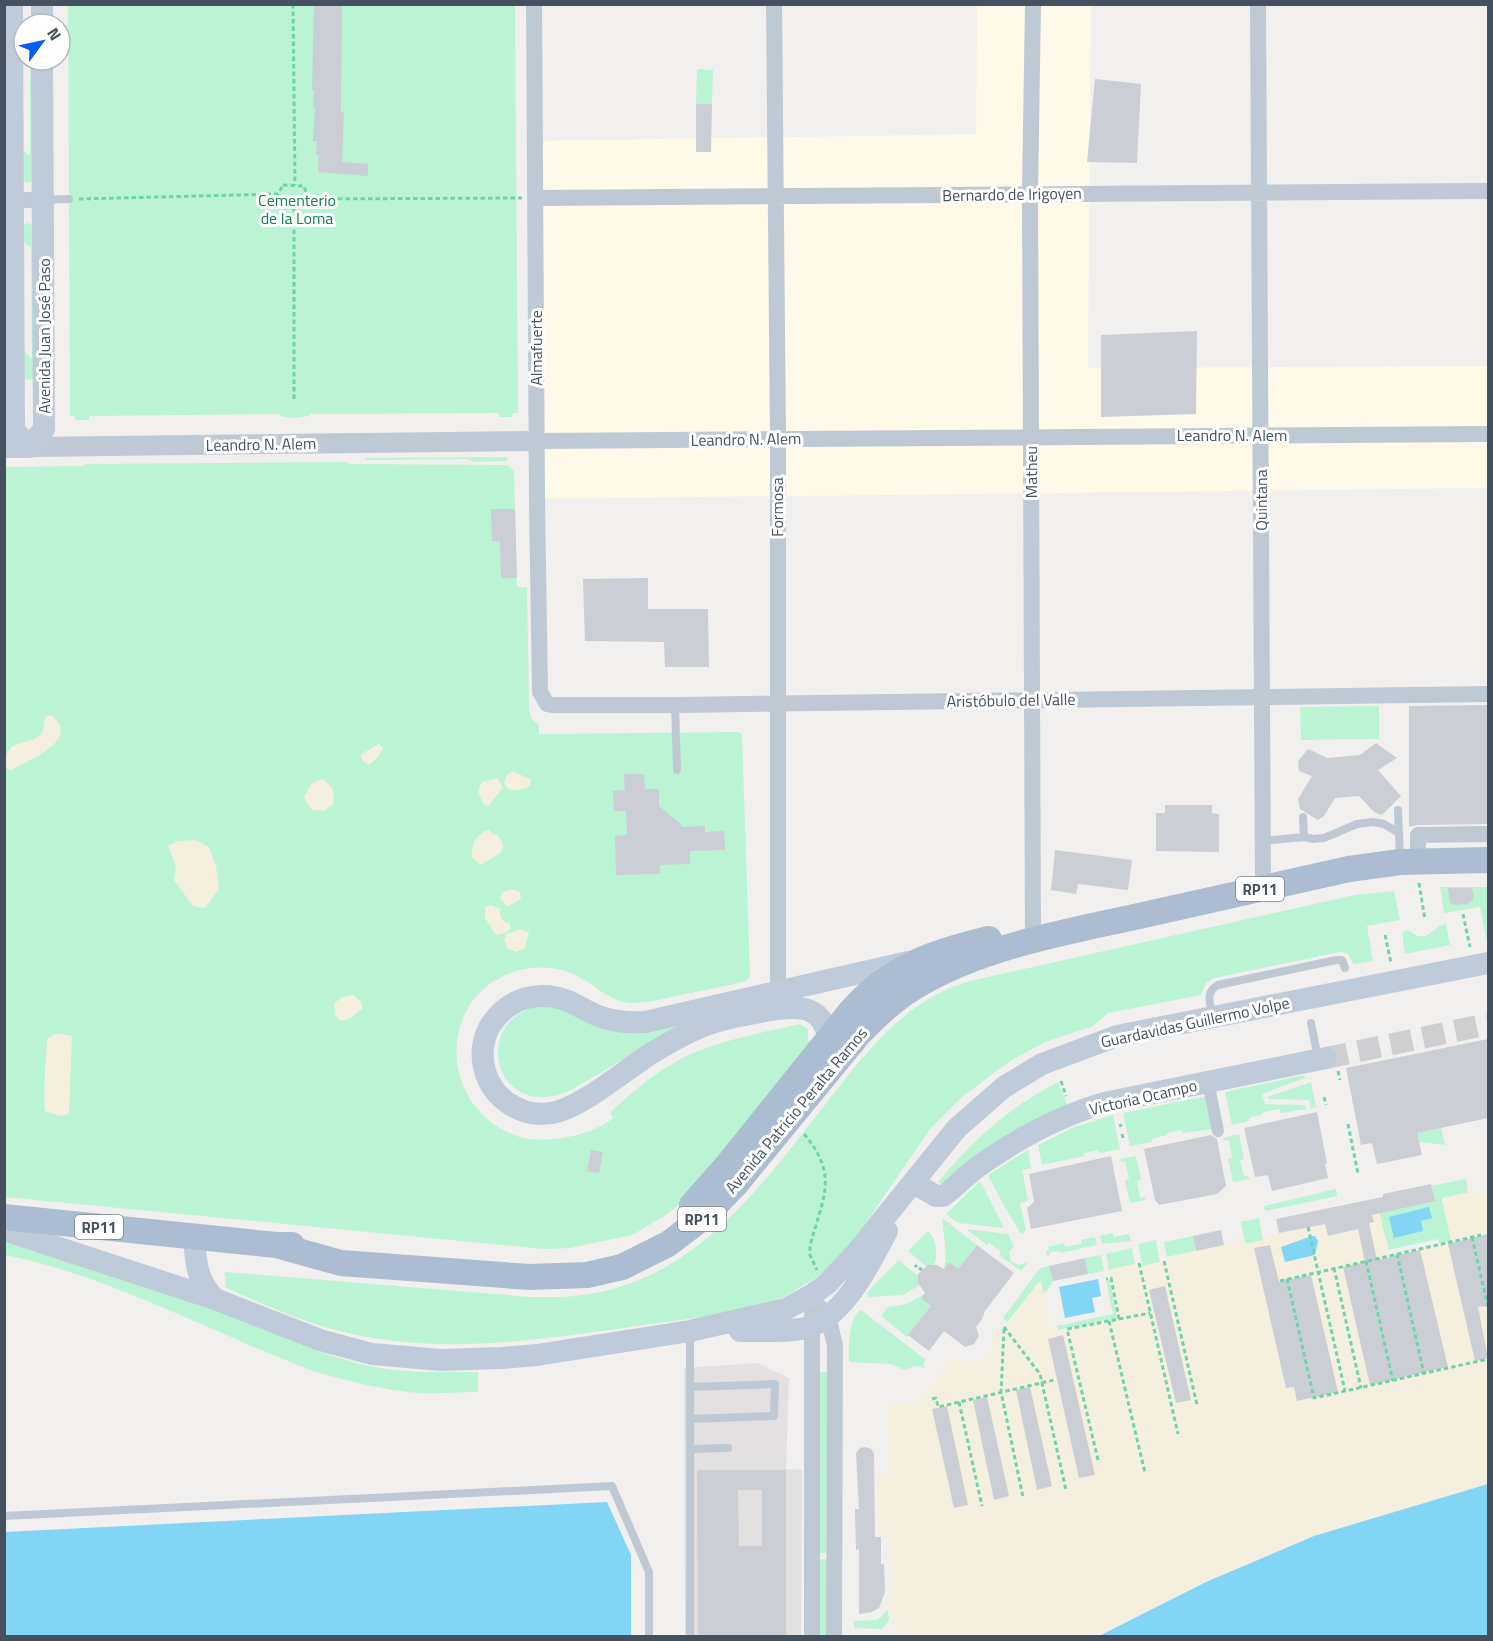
<svg xmlns="http://www.w3.org/2000/svg" width="1493" height="1641" font-family="'Titillium Web',sans-serif">
<style>
.commercial{fill:#fef9e8}
.education{fill:#e3e0e1}
.green{fill:#baf4d4}
.sand{fill:#f5efdf}
.water{fill:#82d5f5}
.building{fill:#cbced5;fill-rule:evenodd}
.lines{fill:none;stroke-linecap:round;stroke-linejoin:round}
.secondary-tunnel{stroke:#cfcfd2;stroke-width:22;stroke-dasharray:22 11;stroke-linecap:butt}
.path{stroke:#6ed5aa;stroke-width:3;stroke-dasharray:4.5 3;stroke-linecap:butt}
.service{stroke:#bfc9d3;stroke-width:8}
.pedestrian{stroke:#bfc9d3;stroke-width:12}
.minor{stroke:#bfc9d3;stroke-width:16}
.tertiary{stroke:#bfc9d3;stroke-width:20}
.secondary{stroke:#c0cbda;stroke-width:22}
.primary{stroke:#acbcd1;stroke-width:26}
.labels{text-anchor:middle;dominant-baseline:central;stroke-width:6;stroke-linejoin:round;paint-order:stroke}
.shield{fill:#fff;stroke:#7d858f;stroke-width:1.5}
.shield-label{font-size:15px;font-weight:bold;fill:#45515f}
.street-label{font-size:16px;fill:#45515f;stroke:#fff}
.park-label{font-size:16px;fill:#0e8351;stroke:#fff}
</style>
<rect width="100%" height="100%" fill="#f2efef"/>
<path class="commercial" d="M977,5H1091L1088,368L1488,366V488L537,499L535,141L976,134Z"/>
<path class="education" d="M757,1363L789,1378L786,1469L802,1470L801,1636H685L684,1368Z"/>
<path class="green" d="M68,5H515L518,413H513L512,417H499V413L309,414V416L294,418L280,416L279,414L89,416V420H75V416H70Z
M30,60H35L33,181L27,183L21,179L20,147L30,156Z
M697,69L713,70L712,104H696Z
M27,223L33,225L34,378L30,380L23,378L21,349L32,358L31,248L20,239L23,225Z
M507,457V461L474,462L467,459L367,460L364,458Z
M346,462L349,464L507,465L514,470L517,587H527L529,708L531,718L539,725V734L739,732L742,735L750,976L747,981C725,986 702,991 680,995C664,999 647,1003 631,1003C610,1002 593,983 575,975C534,956 481,975 464,1016C443,1063 467,1117 514,1135C531,1142 550,1140 568,1137C583,1134 602,1128 613,1118L610,1113C638,1086 669,1061 706,1048C736,1037 769,1031 800,1024L808,1029V1040L816,1044L686,1199L666,1215L632,1235L570,1248L545,1249L5,1197L4,467L83,466L86,464Z
M1379,706V739L1301,740L1300,707Z
M1440,887H1488V938H1486L1480,907L1444,913Z
M1394,891L1400,920L1367,926L1373,961L1354,964L1347,953L1340,952L1214,978L1206,983L1201,995L1108,1013L1093,1026L1045,1042L1010,1061L962,1097L930,1129L837,1265L784,1297L738,1312C693,1318 647,1325 602,1331C523,1342 446,1351 367,1337C317,1328 270,1308 225,1287L226,1277L224,1274L226,1272L530,1297C550,1297 570,1298 589,1294C709,1275 776,1164 847,1077C880,1035 917,996 970,981L1355,895Z
M1446,924L1450,945L1405,954L1402,932L1408,930C1429,946 1430,927 1446,924Z
M539,1006L684,1022C655,1040 626,1058 597,1075C582,1083 565,1096 547,1097C491,1102 476,1020 539,1006Z
M1304,1075L1305,1078L1262,1094L1265,1104L1305,1105L1306,1109L1281,1113L1280,1109L1263,1112V1114L1249,1118V1121L1232,1125L1225,1092Z
M1058,1082L1067,1104L941,1184L938,1182C975,1138 1007,1109 1058,1082Z
M1311,1082L1316,1107L1311,1108L1309,1100L1269,1099L1268,1097Z
M1207,1096L1213,1129L1183,1133L1182,1130L1167,1133V1135L1152,1139V1142L1130,1146L1123,1113Z
M1113,1115L1120,1149L1100,1153L1098,1150L1084,1153L1085,1156L1042,1165L1038,1145L1072,1128Z
M1441,1128L1445,1145L1419,1142L1417,1133Z
M1239,1134L1244,1159L1240,1160L1244,1176H1248L1249,1179L1233,1182L1228,1159L1232,1158L1229,1140L1224,1141L1223,1138Z
M1028,1150L1031,1168L1022,1170L1028,1201L1020,1203L1026,1230L1021,1234L1003,1204L988,1175Z
M1136,1156L1141,1180L1137,1181L1140,1198L1145,1197V1200L1130,1203L1125,1180L1129,1179L1125,1161L1121,1162L1120,1159Z
M1466,1179L1468,1193L1442,1199L1451,1241L1439,1243L1438,1239L1388,1250L1377,1202L1431,1186Z
M980,1181L1004,1228L958,1223L946,1214Z
M1336,1189L1337,1196L1265,1211L1264,1206Z
M942,1218L977,1245L958,1269L949,1262L944,1269L946,1256Z
M1259,1218L1263,1240L1245,1244L1241,1222Z
M966,1229L1008,1234L1014,1246L1009,1252L1011,1261L1019,1265L1029,1261L1021,1271L999,1255L1001,1251L989,1243L987,1245Z
M928,1231C937,1240 938,1254 934,1265L927,1267L908,1251Z
M1113,1233L1114,1237L1129,1234L1131,1241L1102,1244L1100,1236Z
M1193,1236L1196,1251L1167,1257L1164,1242Z
M4,1237C73,1260 144,1281 212,1307C266,1328 316,1355 374,1367C408,1373 443,1372 478,1372V1392C458,1392 438,1394 418,1393C382,1390 348,1381 313,1371C212,1333 111,1276 5,1255Z
M1095,1237L1097,1245L1060,1253L1059,1251L1050,1252V1255L1047,1256L1046,1251L1049,1250L1048,1247L1064,1243L1065,1247L1081,1244V1240Z
M1156,1240L1160,1262L1142,1266L1138,1244Z
M1132,1248L1135,1264L1109,1270L1106,1254Z
M1101,1255L1104,1271L1088,1274L1085,1258Z
M899,1260L919,1277L920,1285L903,1295L869,1297L867,1293L870,1289Z
M1049,1266L1053,1281L1047,1291L1043,1293L1041,1282L1038,1283L1008,1322L1003,1318L1040,1268Z
M1110,1280L1118,1318L1058,1330L1057,1326L1113,1314L1106,1281Z
M926,1293L921,1298L931,1306L907,1337L881,1316L888,1307L907,1304Z
M861,1310L926,1360L923,1365L926,1368L914,1366L905,1370L890,1364L849,1362C848,1349 849,1316 861,1310Z
M819,1372H828L826,1553H820Z
M823,1559L826,1560L827,1636H819V1561Z
M888,1610L889,1620L882,1629L854,1628V1621L877,1620Z"/>
<path class="sand" d="M51,715C83,741 27,760 11,770L7,768C0,735 34,748 42,732C44,729 44,721 45,717Z
M379,744L383,748L379,756L369,765L362,760L360,755Z
M513,771L531,780L530,786L520,790L508,789L504,783L507,775Z
M497,778L503,787C499,794 493,798 489,806L483,804L478,791L482,782Z
M322,779C333,786 335,791 333,804L324,811L312,810L304,797L311,784Z
M488,830L499,837L504,846L500,853L481,865L472,858C471,844 475,836 488,830Z
M195,840L209,847L216,866L219,889L205,908L193,906L174,880L176,866L168,846L178,841Z
M512,889L520,892L521,898L515,903L507,906L500,898L503,892Z
M491,905L500,909C500,918 501,921 510,924V929L503,934L496,935L485,918V907Z
M522,929L529,933L525,948L516,952L508,949L504,940L506,934Z
M353,995L361,1002L363,1008L349,1019L340,1021L335,1015L334,1004L340,998Z
M58,1033L72,1036L69,1114L60,1116L45,1111C43,1087 46,1063 47,1039Z
M1488,1188V1484L1314,1536L1206,1582L1099,1636H908V1634H898L897,1627H890C895,1617 890,1612 891,1603C893,1588 893,1573 892,1557L887,1553L886,1534L878,1532L877,1475H890L887,1465L889,1459L884,1403L916,1404L952,1357C975,1371 997,1356 993,1329L999,1333L1038,1283L1041,1282L1051,1327L1057,1326L1058,1330L1117,1318L1108,1270L1142,1262L1143,1266L1164,1261L1168,1260L1167,1257L1245,1241L1246,1244L1263,1240V1237L1379,1212L1390,1255L1451,1241L1442,1198Z"/>
<path class="water" d="M1429,1207L1432,1218L1421,1221L1423,1231L1394,1238L1389,1217Z
M1312,1236H1315L1318,1241L1315,1255L1285,1262L1281,1247Z
M1098,1279L1101,1296L1092,1298L1095,1312L1065,1318L1059,1287Z
M1488,1484V1636H1099L1206,1582L1314,1536Z
M607,1502L631,1555V1636H5V1532Z"/>
<path class="building" d="M314,4H342L341,112L344,113L342,162L368,164V176L318,172L319,155H316L317,141H313L315,107H313L314,90H312Z
M1095,79L1141,84L1137,163L1087,162Z
M696,104H712L711,152H696Z
M1197,331L1196,414L1101,417V335Z
M491,509H515L517,578H501L500,541H492Z
M648,578V609H708L709,667H665L664,642L585,641L583,579Z
M1488,705V824L1418,825L1409,827V706Z
M1376,743L1397,758L1378,770L1401,796L1384,813L1381,815L1374,812L1359,796L1335,798L1324,816L1318,820L1300,809L1298,799L1312,776L1299,771L1298,761L1308,749L1327,758L1360,755Z
M624,774H644L645,789H659V806L681,824V827L705,826V832L724,831L725,850L690,851V864L660,865V874L616,875L615,836L627,835L626,811H614L613,791L625,790Z
M1165,805H1212V813L1219,814V852L1156,851V813H1165Z
M1055,850L1132,860L1128,890L1078,884L1076,894L1051,890Z
M1448,888H1472L1474,899L1467,904L1457,905L1450,903Z
M1488,1039V1118L1417,1133L1422,1155L1377,1164L1372,1143L1361,1145L1346,1068Z
M1317,1112L1327,1163L1325,1164L1328,1178L1272,1191L1268,1175L1255,1177L1244,1128Z
M1211,1135L1217,1139L1226,1186L1217,1194L1159,1205L1155,1200L1144,1149Z
M591,1150L603,1152L599,1173L587,1171Z
M1111,1156L1122,1211L1031,1229L1027,1208L1034,1202L1029,1174Z
M1431,1184L1435,1201L1372,1215L1374,1222L1369,1223L1377,1260L1420,1250L1448,1367L1370,1385L1343,1267L1365,1262L1358,1229L1328,1236L1325,1224L1279,1233L1276,1219L1383,1197V1194Z
M1221,1230L1224,1245L1196,1251L1193,1236Z
M1488,1234V1306L1478,1307L1488,1358L1475,1361L1448,1244Z
M977,1245L1014,1273L985,1311L982,1319L976,1327L979,1336L974,1344L965,1347L944,1331L929,1351L908,1335L931,1306L921,1298L925,1293L918,1283V1274L928,1265H937L944,1269L949,1262L958,1269Z
M1270,1245L1279,1282L1311,1275L1338,1392L1297,1401L1294,1387L1286,1388L1254,1248Z
M1085,1258L1088,1274L1053,1281L1049,1266Z
M1165,1286L1191,1400L1176,1403L1149,1290Z
M1063,1335L1095,1475L1079,1478L1048,1339Z
M1030,1387L1052,1486L1037,1490L1016,1390Z
M987,1397L1009,1496L994,1500L973,1400Z
M947,1406L968,1505L954,1508L932,1409Z
M865,1447L871,1449L874,1453L875,1537H881V1564H884L885,1592L879,1608L872,1612L859,1614V1549L856,1550L855,1509H859L856,1453L860,1448Z
M697,1470H786V1636H698ZM738,1490H762V1546H739Z"/>
<g class="lines">
<path class="secondary-tunnel" d="M1326,1058L1488,1024"/>
<path class="path" d="M293,4L295,185
M283,185L304,186L308,199L303,207L284,208L280,204L278,194Z
M79,199L278,194
M308,199L522,198
M294,399V207
M1419,883L1425,920
M1463,914L1470,947
M1385,935L1391,963
M1338,1071L1340,1080
M1061,1081L1066,1096
M1324,1097L1326,1105
M1120,1124L1121,1127
M1348,1124L1358,1174
M804,1134C840,1176 822,1199 810,1246V1255L817,1270
M1122,1134L1123,1138
M1308,1227L1345,1391
M1472,1237L1488,1307
M1397,1254L1424,1374
M1164,1261L1197,1405
M1366,1261L1393,1381
M1139,1263L1178,1434
M915,1265L917,1267
M919,1268L922,1270
M1334,1268L1361,1388
M1287,1279L1314,1398L1488,1359
M1280,1281L1481,1235
M1119,1319L1150,1313
M1109,1321L1145,1473
M1004,1327L1040,1374L1066,1490
M1004,1329L1001,1392L1023,1497
M932,1399L936,1398L938,1407L1054,1380
M959,1402L982,1506
M1098,1460L1067,1329L1119,1319L1111,1278L1106,1279"/>
<path class="service" d="M44,200L69,199
M675,705L677,770
M1398,810L1400,859
M1303,817L1304,837
M1263,841L1304,837L1313,839L1324,838L1357,824L1373,822L1384,824L1399,833
M1212,1015C1210,1003 1205,992 1218,985L1336,960H1342L1345,968
M1311,1023L1318,1058
M690,1419L774,1416L775,1384L690,1387
M690,1449L728,1448
M4,1516L612,1486L649,1572V1636
M690,1636V1332"/>
<path class="pedestrian" d="M1208,1082L1218,1131"/>
<path class="minor" d="M534,4L537,499L540,692L547,704L552,705H675L1488,694
M774,4L778,439V1003
M1033,4L1030,193L1033,939
M1258,4L1263,888
M535,198L1488,191
M4,200H43
M537,441L1488,434
M1418,861V835L1488,834
M810,1296L828,1317L835,1345L834,1636
M812,1315V1636"/>
<path class="tertiary" d="M29,447L537,441"/>
<path class="secondary" d="M12,4L14,430L29,447
M42,4V24
M4,447H29
M29,447L44,429L42,60
M829,1040C823,1006 801,1005 771,1010C750,1014 728,1017 709,1024C689,1031 670,1042 652,1053C626,1069 580,1109 551,1113C522,1118 493,1099 485,1071C480,1055 483,1036 492,1023C510,997 540,990 568,1001C579,1006 590,1013 601,1017C616,1022 629,1023 645,1022L908,962
M914,1183L936,1196H943C956,1187 966,1175 979,1166C1017,1139 1059,1116 1104,1103L1326,1058
M4,1230L215,1299L320,1340L372,1354L441,1360L502,1358L537,1355L690,1331L786,1309L810,1296L827,1284L856,1253L957,1128L1004,1087L1042,1064L1117,1036L1488,963
M194,1237C196,1262 196,1280 215,1299
M740,1331C760,1331 781,1332 801,1329C843,1321 869,1265 887,1231"/>
<path class="primary" d="M692,1205L730,1162L851,1011C889,967 934,952 989,939
M4,1217L276,1245H292
M276,1245L341,1263L529,1277L587,1275L622,1267L668,1244L705,1216L735,1185L858,1035C872,1020 886,1007 902,995C971,947 1068,932 1148,914C1215,899 1282,884 1349,869L1400,862L1488,860"/>
</g>
<g class="labels">
<g class="shield">
<rect x="1236" y="877" width="48" height="24" rx="4.5"/>
<rect x="678" y="1207" width="48" height="24" rx="4.5"/>
<rect x="75" y="1215" width="48" height="24" rx="4.5"/>
</g>
<g class="shield-label">
<text x="1260" y="889">RP11</text>
<text x="702" y="1219">RP11</text>
<text x="99" y="1227">RP11</text>
</g>
<g class="street-label">
<text transform="translate(1012 194) rotate(-1)">Bernardo de Irigoyen</text>
<text transform="translate(44 336) rotate(-90)">Avenida Juan José Paso</text>
<text transform="translate(536 348) rotate(-90)">Almafuerte</text>
<text x="1232" y="435">Leandro N. Alem</text>
<text transform="translate(746 439) rotate(-1)">Leandro N. Alem</text>
<text transform="translate(261 444) rotate(-1)">Leandro N. Alem</text>
<text transform="translate(1031 472) rotate(-90)">Matheu</text>
<text transform="translate(1261 500) rotate(-90)">Quintana</text>
<text transform="translate(777 507) rotate(-90)">Formosa</text>
<text transform="translate(1011 700) rotate(-1)">Aristóbulo del Valle</text>
<text transform="translate(1195 1022) rotate(-12)">Guardavidas Guillermo Volpe</text>
<text transform="translate(1143 1097) rotate(-13)">Victoria Ocampo</text>
<text transform="translate(796 1110) rotate(-50)">Avenida Patricio Peralta Ramos</text>
</g>
<g class="park-label">
<text x="297" y="200">Cementerio<tspan x="297" dy="18">de la Loma</tspan></text>
</g>
</g>
<rect width="1493" height="1641" fill="none" stroke="#45515f" stroke-width="12"/>
<g transform="translate(42 42) rotate(57)"><circle r="28" fill="#ffffff" stroke="#b5b9bf" stroke-width="1.5"/>
<path d="M0-4.5L10 22L0 15L-10 22Z" fill="#075ef4"/>
<text y="-9" font-size="16" font-weight="bold" text-anchor="middle" fill="#45515f">N</text>
</g>
</svg>
